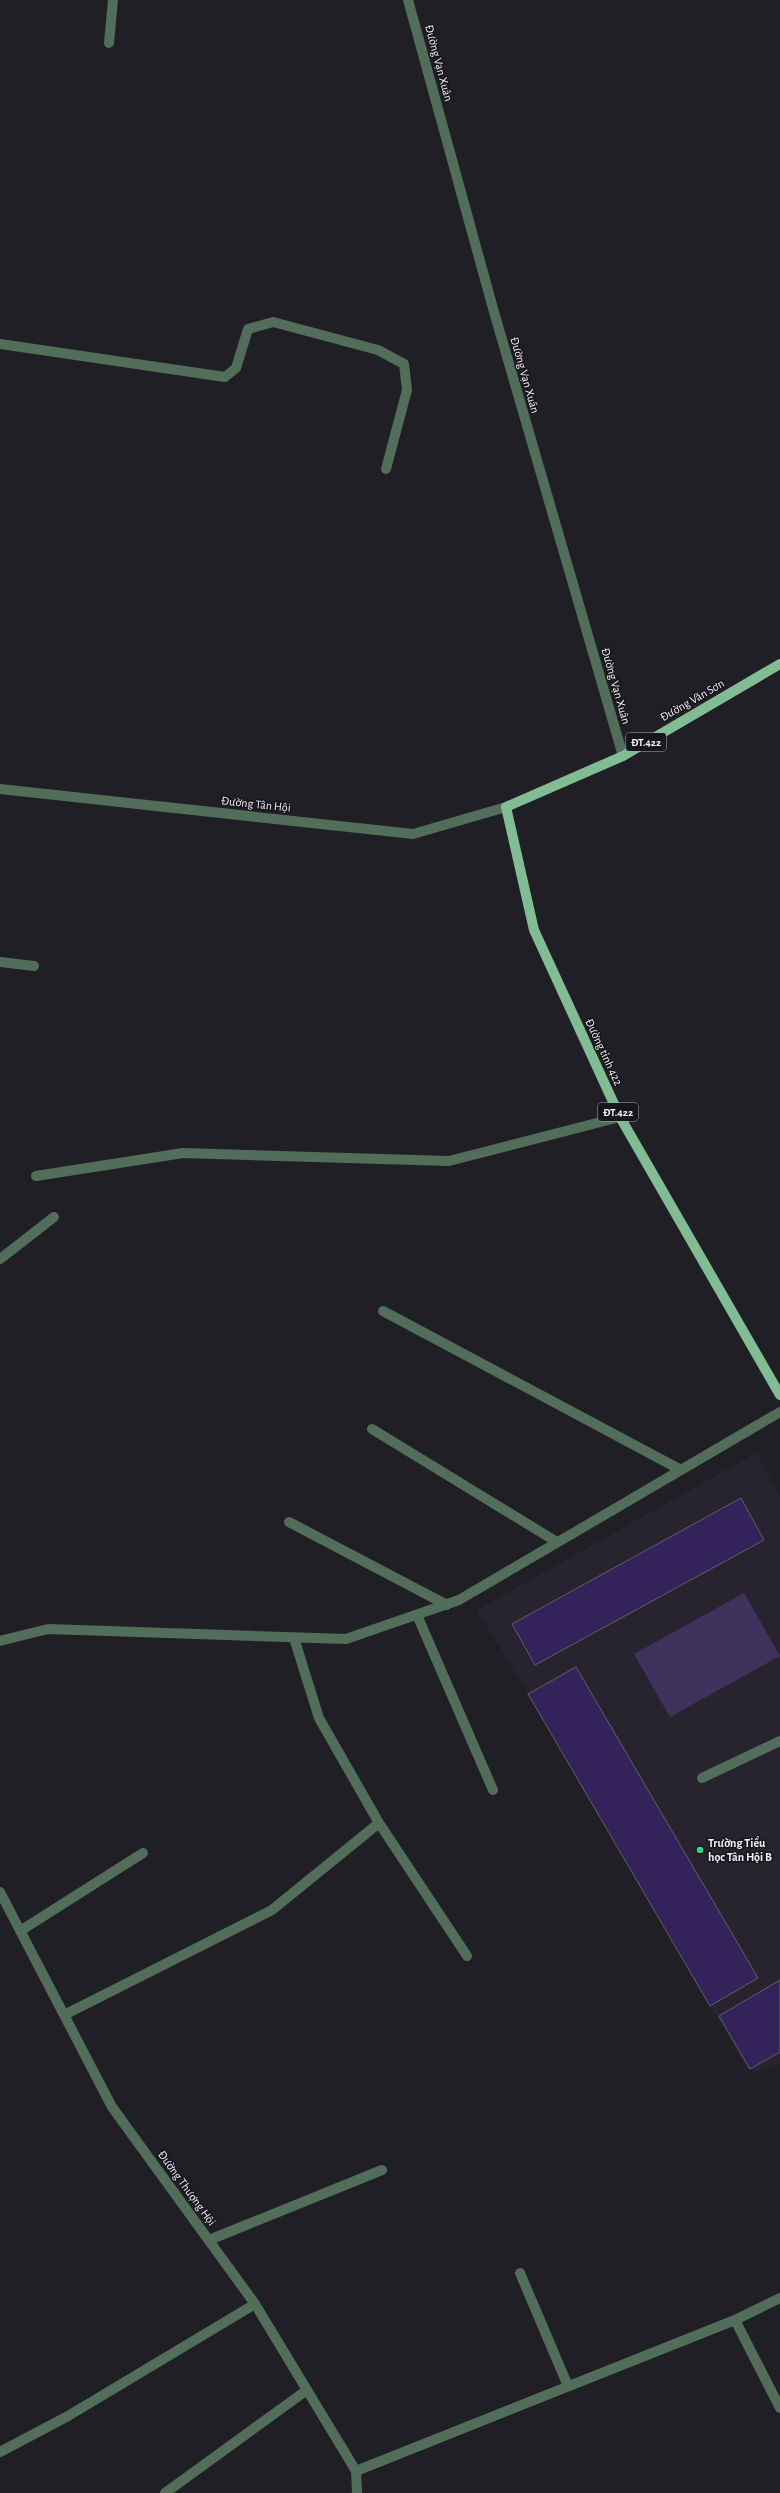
<svg xmlns="http://www.w3.org/2000/svg" width="780" height="2493" font-family="'Alegreya Sans',sans-serif">
<style>
.built{fill:#272430}
.green{fill:#3e335d}
.building{fill:#34225a;stroke:#626068}
.lines{fill:none;stroke-linecap:round;stroke-linejoin:round}
.minor{stroke:#526e5b;stroke-width:10}
.major{stroke:#82bc95;stroke-width:10}
.poi-dot{fill:#33d882;stroke:#17161c;stroke-width:1.5}
.labels{text-anchor:middle;dominant-baseline:central;stroke-width:3;stroke-linejoin:round;paint-order:stroke}
.shield{fill:#17161c;stroke:#afaeb3;stroke-width:1}
.shield-label{font-size:11px;font-weight:bold;fill:#f0eff4}
.street-label{font-size:12px;fill:#f0eff4;stroke:#17161c}
.poi-label{font-size:12px;font-weight:bold;fill:#f0eff4;stroke:#17161c;text-anchor:start}
</style>
<rect width="100%" height="100%" fill="#201f25"/>
<path class="built" d="M756,1453L780,1497V2063L758,2072L747,2069L528,1694L477,1610Z"/>
<path class="green" d="M744,1593L780,1656L670,1717L634,1654Z"/>
<path class="building" d="M741,1498L764,1540L535,1665L512,1624Z
M576,1667L758,1978L710,2006L528,1694Z
M780,1980V2052L750,2069L719,2016Z"/>
<g class="lines">
<path class="minor" d="M408,0L494,312L623,756
M109,43L113,0
M0,344L225,377L236,368L248,329L273,322L378,350L404,364L407,390L386,469
M0,789L413,834L506,807
M0,962L34,966
M36,1176L183,1153L449,1161L620,1117
M0,1259L54,1217
M383,1311L681,1470
M372,1429L557,1542
M289,1522L447,1605
M417,1615L493,1790
M294,1638L319,1718L379,1823L467,1956
M0,1641L48,1629L346,1639L459,1600L780,1412
M702,1778L780,1741
M0,1892L112,2107L255,2304L356,2471L357,2493
M20,1931L143,1853
M64,2015L272,1910L379,1823
M209,2240L382,2170
M520,2273L568,2386
M735,2320L780,2408
M0,2452L68,2416L255,2304
M356,2471L735,2320L780,2298
M165,2493L307,2390"/>
<path class="major" d="M780,664L623,756L506,807L534,930L620,1117L780,1395"/>
</g>
<circle class="poi-dot" cx="700" cy="1850" r="4"/>
<g class="labels">
<g class="shield">
<rect x="626" y="733" width="40" height="18" rx="3"/>
<rect x="598" y="1103" width="40" height="18" rx="3"/>
</g>
<g class="shield-label">
<text x="646" y="742">ĐT.422</text>
<text x="618" y="1112">ĐT.422</text>
</g>
<g class="street-label">
<text transform="translate(439 63) rotate(75)">Đường Vạn Xuân</text>
<text transform="translate(525 375) rotate(74)">Đường Vạn Xuân</text>
<text transform="translate(616 686) rotate(74)">Đường Vạn Xuân</text>
<text transform="translate(692 700) rotate(-30)">Đường Văn Sơn</text>
<text transform="translate(256 804) rotate(6)">Đường Tân Hội</text>
<text transform="translate(604 1052) rotate(65)">Đường tỉnh 422</text>
<text transform="translate(187 2188) rotate(54)">Đường Thượng Hội</text>
</g>
<g class="poi-label">
<text x="708" y="1843">Trường Tiểu<tspan x="708" dy="14">học Tân Hội B</tspan></text>
</g>
</g>
</svg>
